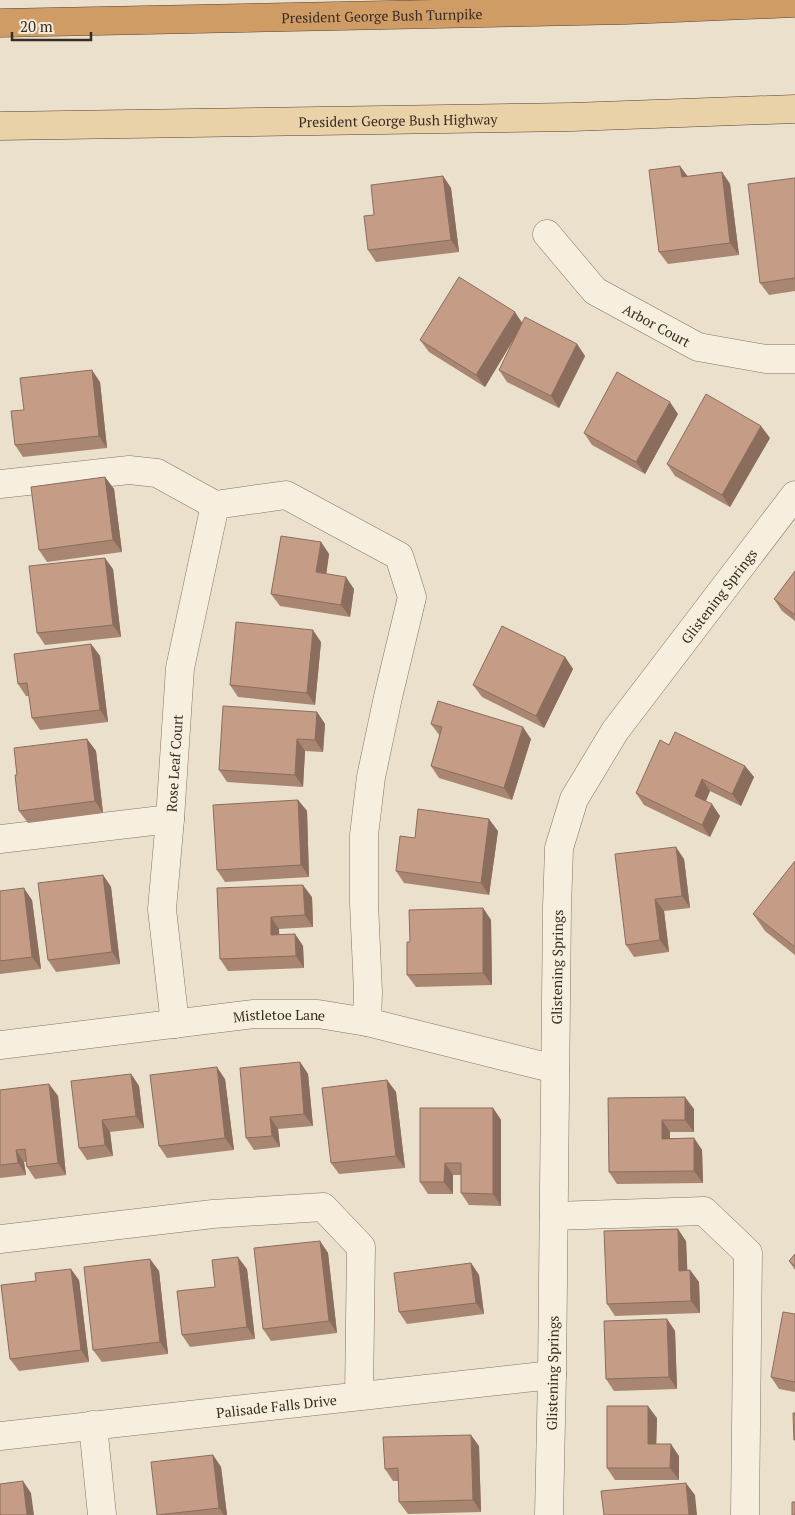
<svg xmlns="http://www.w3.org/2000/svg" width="795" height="1515" font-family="'PT Serif',serif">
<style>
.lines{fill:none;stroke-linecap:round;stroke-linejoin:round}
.minor-casing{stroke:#877361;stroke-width:29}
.major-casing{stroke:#554234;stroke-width:29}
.highway-casing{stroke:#554234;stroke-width:29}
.minor{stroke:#f6eede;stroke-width:28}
.major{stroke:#e9d1a8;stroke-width:28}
.highway{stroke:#d09c66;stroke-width:28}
.wall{fill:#a98672}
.shaded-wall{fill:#8a6d5d}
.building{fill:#c59c85;stroke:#8a6d5d}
.labels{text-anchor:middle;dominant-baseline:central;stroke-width:5;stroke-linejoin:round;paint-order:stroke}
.street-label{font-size:14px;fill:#392c23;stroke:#f3ebda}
</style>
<rect width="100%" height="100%" fill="#ebe0cb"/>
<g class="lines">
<defs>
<g id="minor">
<path id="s1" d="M547,234L595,291L698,347L766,359H795"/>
<path d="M0,484L129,470L157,473L215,505L286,495L399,556L412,597L388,697L371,777L364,835V903L368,992L367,1022"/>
<path d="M0,839L170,819"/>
<path id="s2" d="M175,1024L162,909L170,819L180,668L215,505"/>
<path id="s3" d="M0,1045L254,1014H318L367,1022L555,1069"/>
<path d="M554,1216L704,1211L748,1253L745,1515"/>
<path d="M0,1239L213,1214L323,1207L361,1247L359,1396"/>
<path d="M93,1425L102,1515"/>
<path id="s4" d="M0,1436L552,1375"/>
<path id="s5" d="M549,1515L552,1375L557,907L559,848L574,799L615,731L795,495"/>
</g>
<g id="major">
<path id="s6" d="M0,126L572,117L795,109"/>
</g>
<g id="highway">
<path id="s7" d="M0,23L627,10L795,3"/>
</g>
</defs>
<use href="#minor" class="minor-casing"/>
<use href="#major" class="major-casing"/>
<use href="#highway" class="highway-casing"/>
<use href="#minor" class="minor"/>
<use href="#major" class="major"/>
<use href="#highway" class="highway"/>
</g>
<path class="wall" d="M722,172L730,184L739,255L668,264L659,252L688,177Z
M443,176L451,188L459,252L376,262L368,250Z
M795,178V291L769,295L760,283Z
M522,322L577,344L585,356L559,408L507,382L499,370L515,337L485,387L429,352L420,340Z
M100,382L107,448L23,457L15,445L24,410Z
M678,414L645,474L592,445L584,433Z
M770,438L730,507L675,476L667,464Z
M105,477L114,489L122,552L47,562L39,550Z
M321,542L329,554L326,574L354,589L350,617L280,606L271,594Z
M113,569L121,637L45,645L37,633Z
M795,571V621L782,611L774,599Z
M321,642L315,705L238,697L230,685Z
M91,644L100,656L108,722L40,730L32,718L29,696H26L18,684Z
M565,657L573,669L544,728L482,697L473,685Z
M317,712L325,724L323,752L305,751L303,787L227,782L219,770Z
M431,724L531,739L512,800L439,778L431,766L440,736Z
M87,739L96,751L103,813L28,823L19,811L17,775Z
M669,745L745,766L754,777L741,806L710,791L706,801L720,816L710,837L644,805L636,793Z
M298,800L307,811L309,877L225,882L217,870Z
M498,831L489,895L404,883L396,871L415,838Z
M615,854L684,859L690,908L664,911L669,952L634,957L626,945Z
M795,861V955L765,931L753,914Z
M103,875L111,887L120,964L56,972L48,960Z
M217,888L312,897L313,927L279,929V935L295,934L303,946L304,968L228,971L220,959Z
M0,891L32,900L41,969L0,974Z
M483,908L491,920L492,985L416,987L407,975Z
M300,1062L308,1074L313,1126L278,1129L280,1147L254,1150L246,1138Z
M131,1074L139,1086L144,1128L110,1132L113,1156L87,1160L79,1148Z
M225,1079L234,1150L167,1158L159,1146Z
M387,1080L396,1092L405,1168L339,1174L331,1163Z
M49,1084L58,1096L66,1175L35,1179L27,1167L26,1162H24L26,1175L0,1178V1090Z
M608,1098L694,1109V1132H670V1138H694L702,1150L703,1183L617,1184L609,1172Z
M493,1108L501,1120V1206L469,1205L461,1193V1175H453V1194H428L420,1182Z
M320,1241L328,1253L337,1333L271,1341L263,1329Z
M686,1241L687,1270H690L699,1282L700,1313L615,1316L607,1304Z
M795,1254V1270L789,1261Z
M150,1259L159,1271L168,1354L102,1362L93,1350Z
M471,1263L479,1275L484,1314L407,1324L399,1312Z
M247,1269L255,1339L190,1347L182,1335L215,1287Z
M79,1280L89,1362L19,1371L10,1359L36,1281Z
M795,1314V1392L779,1389L771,1377Z
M667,1319L675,1331L677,1389L614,1391L606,1379Z
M657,1418L656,1444L679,1456V1480H615L607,1468Z
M479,1446L481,1512L408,1514L399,1502V1481H393L385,1469Z
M213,1455L221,1467L227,1515H161Z"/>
<path class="shaded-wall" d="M680,166L689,178L682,177Z
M722,172L730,184L739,255L730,243Z
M443,176L451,188L459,252L451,240Z
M515,312L523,324L485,387L476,375Z
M577,344L585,356L559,408L551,396Z
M92,370L100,382L107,448L99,436Z
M670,402L678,414L645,474L636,462Z
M761,426L770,438L730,507L722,495Z
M105,477L114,489L122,552L113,540Z
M321,542L329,554L325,584L316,572Z
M105,558L113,569L121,637L113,625Z
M346,577L354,589L350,617L341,605Z
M313,630L321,642L315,705L307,693Z
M91,644L100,656L108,722L100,710Z
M565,657L573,669L544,728L536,716Z
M317,712L325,724L323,752L315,740Z
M523,727L531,739L512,800L504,788Z
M87,739L96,751L103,813L95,801Z
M297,739L305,751L303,787L295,775Z
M745,766L754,777L741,806L732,794Z
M702,779L710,791L703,807L695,796Z
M298,800L307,811L309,877L301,865Z
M712,804L720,816L710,837L702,825Z
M489,819L498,831L489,895L481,883Z
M676,847L684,859L690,908L682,896Z
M103,875L111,887L120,964L112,952Z
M303,885L312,897L313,927L305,915Z
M24,888L32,900L41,969L32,957Z
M655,899L664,911L669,952L660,940Z
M483,908L491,920L492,985L483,973Z
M271,917L279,929L280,947L271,935Z
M295,934L303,946L304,968L296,956Z
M300,1062L308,1074L313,1126L304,1114Z
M217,1067L225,1079L234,1150L225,1138Z
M131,1074L139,1086L144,1128L136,1116Z
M387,1080L396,1092L405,1168L396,1156Z
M49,1084L58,1096L66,1175L58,1163Z
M685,1097L694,1109V1132L685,1120Z
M493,1108L501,1120V1206L493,1194Z
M270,1117L278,1129L280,1147L272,1136Z
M102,1120L110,1132L113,1156L105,1145Z
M662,1120L670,1132V1151L662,1139Z
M694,1138L702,1150L703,1183L694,1171Z
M16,1150L24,1162L26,1175L18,1163Z
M445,1163L453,1175V1194L444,1182Z
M678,1229L686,1241L688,1283L679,1271Z
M320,1241L328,1253L337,1333L329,1321Z
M238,1257L247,1269L255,1339L247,1327Z
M150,1259L159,1271L168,1354L160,1342Z
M471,1263L479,1275L484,1314L476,1303Z
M71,1269L79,1280L89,1362L81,1350Z
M690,1270L699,1282L700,1313L691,1301Z
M667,1319L675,1331L677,1389L669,1377Z
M648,1406L657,1418L656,1456L648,1444Z
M471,1435L479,1446L481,1512L473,1500Z
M671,1444L679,1456V1480L670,1468Z
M213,1455L221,1467L227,1515H224L219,1508Z
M23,1481L31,1493L34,1515H27Z
M686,1483L695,1495L697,1515H689Z"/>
<path class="building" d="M680,166L682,177L722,172L730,243L659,252L649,170Z
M443,176L451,240L368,250L364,216L374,215L371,185Z
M795,178V278L760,283L748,184Z
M459,277L515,312L476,375L420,340Z
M525,317L577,344L551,396L499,370Z
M92,370L99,436L15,445L11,411L24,410L20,378Z
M617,372L670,402L636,462L584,433Z
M706,394L761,426L722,495L667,464Z
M105,477L113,540L39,550L31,487Z
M281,536L321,542L316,572L346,577L341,605L271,594Z
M105,558L113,625L37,633L29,566Z
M795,571V615L774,599Z
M236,622L313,630L307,693L230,685Z
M502,626L565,657L536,716L473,685Z
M91,644L100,710L32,718L27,683L18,684L14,654Z
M438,701L523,727L504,788L431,766L442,727L431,724Z
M223,706L317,712L315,740L297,739L295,775L219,770Z
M675,732L745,766L732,794L702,779L695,796L712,804L702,825L636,793L660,740L669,745Z
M87,739L95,801L19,811L15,775H17L14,748Z
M298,800L301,865L217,870L213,805Z
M418,809L489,819L481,883L396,871L400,836L415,838Z
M676,847L682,896L655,899L660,940L626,945L615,854Z
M795,861V947L753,914Z
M103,875L112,952L48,960L38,883Z
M303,885L305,915L271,917V935L295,934L296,956L220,959L217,888Z
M24,888L32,957L0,961V891Z
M483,908V973L407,975V942H410L409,910Z
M300,1062L304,1114L270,1117L272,1136L246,1138L240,1068Z
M217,1067L225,1138L159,1146L150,1075Z
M131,1074L136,1116L102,1120L105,1145L79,1148L71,1081Z
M387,1080L396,1156L331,1163L322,1088Z
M49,1084L58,1163L27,1167L25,1149L16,1150L18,1163L0,1165V1090Z
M685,1097V1120H662V1139L694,1138V1171L609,1172L608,1098Z
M420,1108H493V1194L461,1193V1163H445L444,1182H420Z
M678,1229L679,1271L690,1270L691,1301L607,1304L604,1231Z
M320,1241L329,1321L263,1329L254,1248Z
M795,1254V1266L789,1261Z
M238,1257L247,1327L182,1335L177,1291L215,1287L212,1260Z
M150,1259L160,1342L93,1350L84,1267Z
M471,1263L476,1303L399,1312L394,1273Z
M71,1269L81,1350L10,1359L1,1285L36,1281L35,1273Z
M783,1312L795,1314V1382L771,1377Z
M667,1319L669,1377L606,1379L604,1321Z
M607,1406H648V1444H671L670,1468H607Z
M793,1413H795V1440H794Z
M471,1435L473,1500L399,1502L398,1468L385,1469L383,1437Z
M213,1455L219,1508L157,1515L151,1462Z
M23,1481L27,1515H0V1484Z
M686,1483L689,1515H604L601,1491Z
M792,1502H795V1515H792Z"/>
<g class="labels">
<g class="street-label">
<text stroke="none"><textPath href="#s7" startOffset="382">President George Bush Turnpike</textPath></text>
<text stroke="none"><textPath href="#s6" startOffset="398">President George Bush Highway</textPath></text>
<text stroke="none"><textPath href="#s1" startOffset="145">Arbor Court</textPath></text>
<text stroke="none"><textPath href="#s5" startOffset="968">Glistening Springs</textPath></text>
<text stroke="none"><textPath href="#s2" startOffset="262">Rose Leaf Court</textPath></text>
<text stroke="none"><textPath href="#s5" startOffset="548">Glistening Springs</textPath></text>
<text stroke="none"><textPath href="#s3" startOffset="281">Mistletoe Lane</textPath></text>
<text stroke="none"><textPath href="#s5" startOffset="142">Glistening Springs</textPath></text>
<text stroke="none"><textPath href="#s4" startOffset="278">Palisade Falls Drive</textPath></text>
</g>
</g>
<path d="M12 32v8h79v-8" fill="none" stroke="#392c23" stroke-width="2.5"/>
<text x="20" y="32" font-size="15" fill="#392c23" stroke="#f3ebda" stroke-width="4" paint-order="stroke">20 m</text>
</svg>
